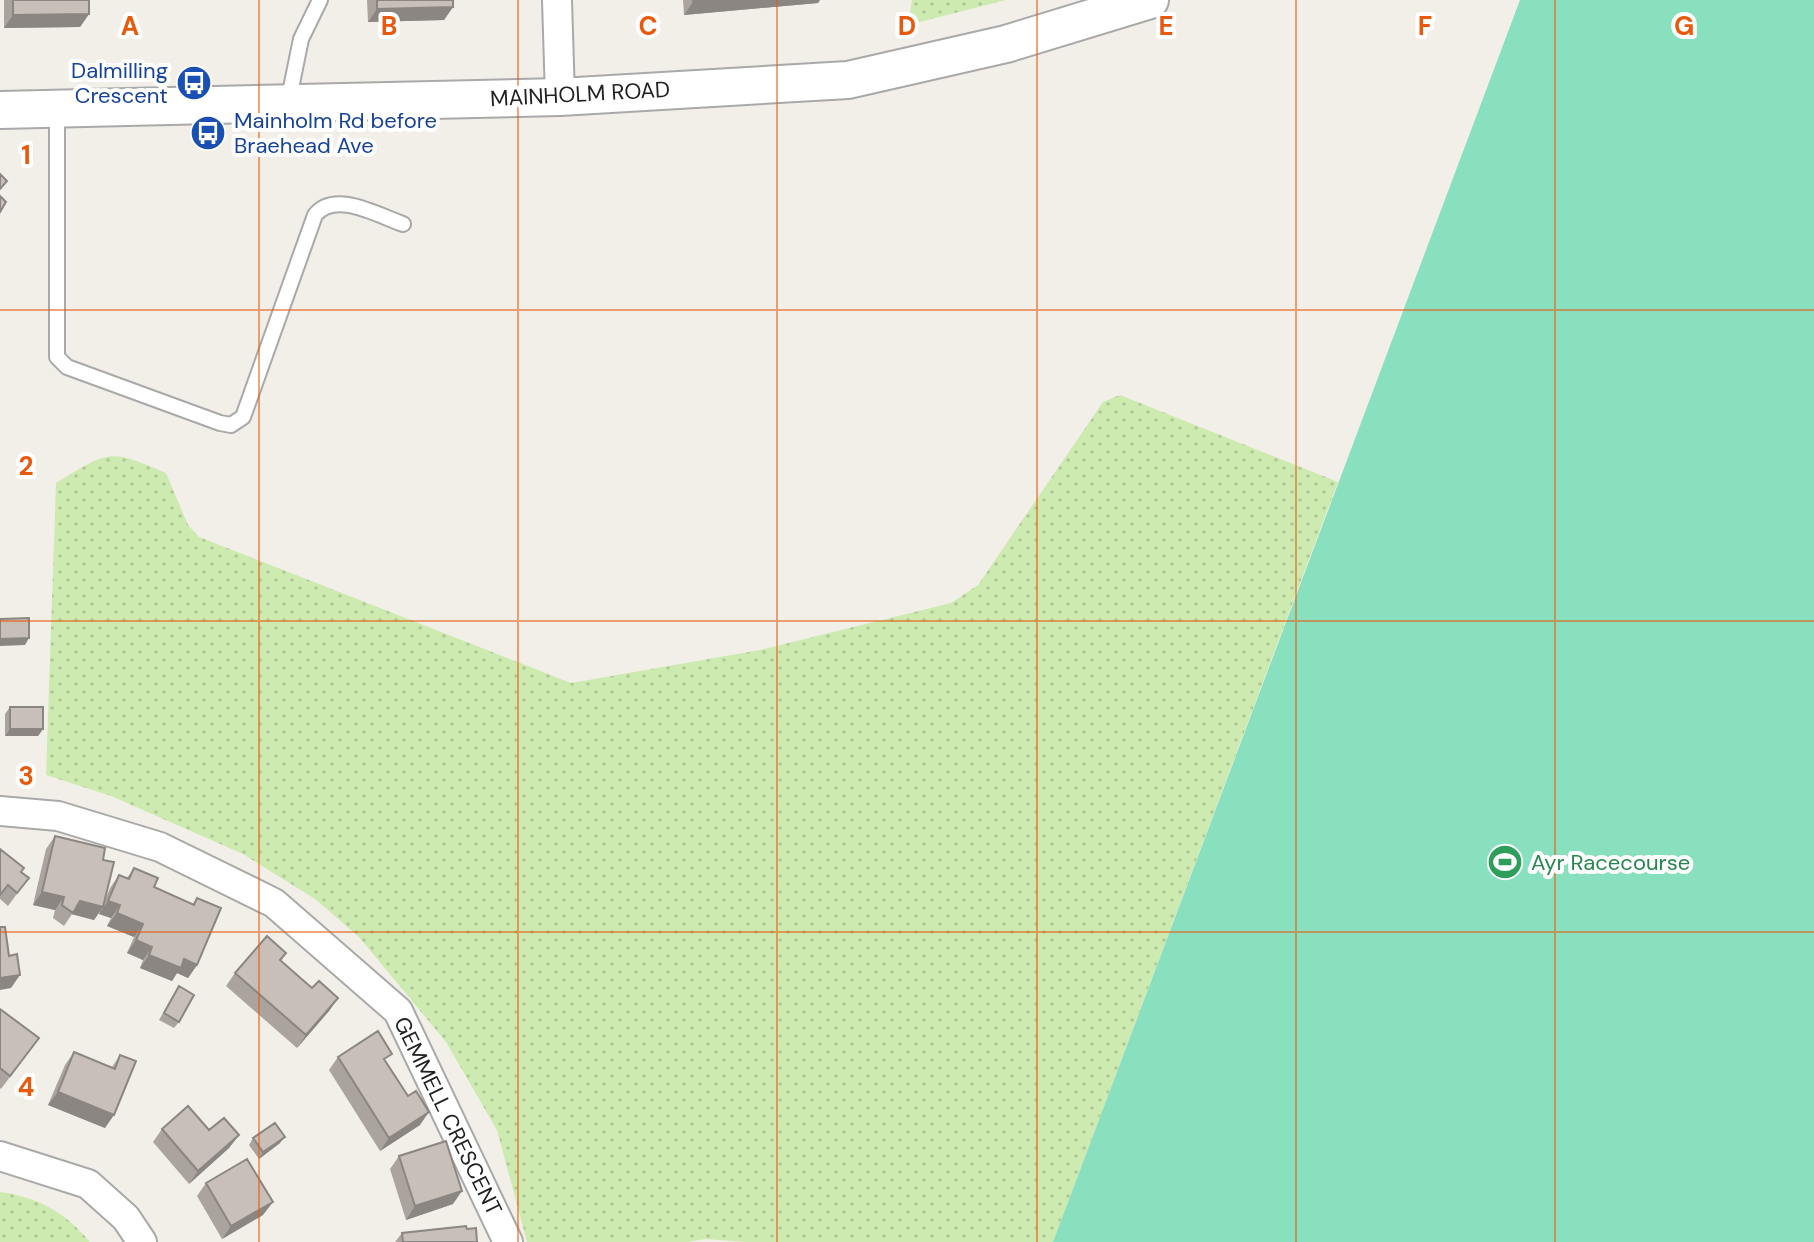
<svg xmlns="http://www.w3.org/2000/svg" width="1814" height="1242" font-family="'DM Sans',sans-serif">
<style>
.grass{fill:url(#grass-dots)}
.pitch{fill:#88e0be}
.lines{fill:none;stroke-linecap:round;stroke-linejoin:round}
.service-casing{stroke:#a9a9a9;stroke-width:18}
.minor-casing{stroke:#a9a9a9;stroke-width:32}
.tertiary-casing{stroke:#a9a9a9;stroke-width:40}
.service{stroke:#fff;stroke-width:14}
.minor{stroke:#fff;stroke-width:28}
.tertiary{stroke:#fff;stroke-width:36}
.wall{fill:#aba49e}
.shaded-wall{fill:#8b8681}
.building{fill:#c7bfb8;stroke:#8b8681;stroke-width:2}
.grid{fill:none;stroke:#e8590c;stroke-width:2;stroke-opacity:0.55}
.labels{text-anchor:middle;dominant-baseline:central;stroke-width:8;stroke-linejoin:round;paint-order:stroke}
.transit-label{font-size:22px;fill:#164399;stroke:#fff;text-anchor:end}
.street-label{font-size:22px;fill:#222;stroke:#fff}
.leisure-label{font-size:22px;fill:#27864d;stroke:#fff;text-anchor:start}
.grid-label{font-size:26px;text-anchor:middle;font-weight:bold;fill:#e8590c;stroke:#fff;stroke-width:8;stroke-linejoin:round;paint-order:stroke}
</style>
<defs>
<pattern id="grass-dots" width="8" height="8" patternUnits="userSpaceOnUse" patternTransform="scale(2)"><rect width="8" height="8" fill="#cdebb0"/><path d="M2 2h.1M6 6h.1" fill="none" stroke="#b0c997" stroke-width="1.8" stroke-linecap="round"/></pattern>
</defs>
<rect width="100%" height="100%" fill="#f2efe9"/>
<path class="grass" d="M912,0H1006L908,25Z
M1120,395L1338,482L1053,1242H745L705,1239L689,1242H527L497,1130L446,1042L359,937L315,899L243,854L111,796L46,775L56,483C109,451 108,448 166,473L188,525L199,537L571,683L760,650L951,603L978,585L1103,402Z
M0,1192C38,1197 65,1212 90,1242H0Z"/>
<path class="pitch" d="M1520,0H1814V1242H1053Z"/>
<g class="lines">
<defs>
<path id="service" d="M288,103L301,39L320,0
M57,109V357L67,367L220,423L231,425L243,417L315,215C335,190 377,215 403,224"/>
<path id="minor" d="M557,0L560,97
M0,811L58,816L160,847L274,903L398,1011L508,1242
M0,1156L88,1184L126,1218L142,1242"/>
<path id="tertiary" d="M0,110L560,97L848,80L1006,44L1150,0"/>
</defs>
<use href="#service" class="service-casing"/>
<use href="#minor" class="minor-casing"/>
<use href="#tertiary" class="tertiary-casing"/>
<use href="#service" class="service"/>
<use href="#minor" class="minor"/>
<use href="#tertiary" class="tertiary"/>
</g>
<path class="wall" d="M4,0H89V14L80,27L4,28Z
M367,0H453V7L444,20L368,22Z
M683,0H820L818,3L684,15Z
M10,707L43,729L38,736H5V714Z
M55,836L103,860L105,900L110,888L119,875L127,878L134,868L154,887L193,904L197,898V965L188,978L177,973L172,981L140,968L143,960L127,953L134,937L107,926L111,918L99,914L100,911L94,920L72,914L64,926L53,918L55,910L33,905L46,849Z
M0,849L21,872L19,891L8,906L0,899Z
M286,953L281,961L312,988L338,998L329,1011L297,1048L226,986L235,973Z
M179,986V1022L174,1028L159,1020Z
M0,1009L39,1038L1,1089L0,1088Z
M74,1052L112,1067L120,1055L105,1128L48,1105L65,1065Z
M338,1057L386,1062L420,1125L380,1151L329,1070Z
M162,1129L209,1130L239,1135L229,1148L189,1184L153,1142Z
M253,1138L280,1143L259,1159L249,1145Z
M399,1156L453,1204L406,1220L390,1169Z
M206,1183L263,1215L222,1239L197,1196Z
M467,1229L477,1242H395L402,1233Z"/>
<path class="shaded-wall" d="M719,0H820L818,3L684,15L693,2Z
M453,7L444,20L368,22L377,9Z
M89,14L80,27L4,28L13,15Z
M29,638L25,645L0,646V639Z
M10,729H43L38,736H5Z
M42,892L64,897L55,910L33,905Z
M80,901L103,907L94,920L71,914Z
M108,901L120,905L111,918L99,914Z
M117,913L143,924L134,937L107,926Z
M136,940L152,947L143,960L127,953Z
M149,955L184,959L197,965L188,978L177,973L172,981L140,968Z
M20,975L11,988L0,990V978Z
M338,998L329,1011L297,1048L306,1035Z
M58,1092L114,1115L105,1128L48,1105Z
M429,1112L420,1125L380,1151L389,1138Z
M239,1135L229,1148L189,1184L198,1171Z
M285,1137L280,1143L259,1159L263,1152Z
M462,1191L453,1204L406,1220L415,1206Z
M273,1202L263,1215L222,1239L231,1226Z"/>
<path class="building" d="M13,0H89V14L13,15Z
M377,0H453V7L377,9Z
M693,0H719L693,2Z
M0,174L7,181L0,189Z
M0,196L6,202L0,212Z
M29,618V638L0,639V619Z
M10,707H43V729H10Z
M55,836L105,848L103,860L114,862L103,907L80,901L73,913L62,905L64,897L42,892Z
M0,849L24,868L21,872L29,878L17,893L8,885L0,895Z
M134,868L158,878L154,887L194,905L197,898L221,908L197,965L184,959L181,968L149,955L152,947L136,940L143,924L117,913L120,905L108,901L119,875L129,879Z
M0,927H5L9,956L17,954L20,975L0,978Z
M267,936L286,953L280,960L297,975L312,988L319,981L338,998L306,1035L235,973Z
M179,986L194,995L179,1022L164,1013Z
M0,1009L39,1038L10,1076L0,1068Z
M378,1031L392,1054L384,1059L408,1096L416,1091L429,1112L389,1138L338,1057Z
M74,1052L115,1069L120,1055L136,1061L114,1115L58,1092Z
M188,1106L209,1130L224,1118L239,1135L198,1171L162,1129Z
M275,1123L285,1137L263,1152L253,1138Z
M446,1141L462,1191L415,1206L399,1156Z
M247,1159L273,1202L231,1226L206,1183Z
M466,1226L467,1229L476,1228L477,1242H403L402,1233Z"/>
<path class="grid" d="M259,0V1242M518,0V1242M777,0V1242M1037,0V1242M1296,0V1242M1555,0V1242M0,310H1814M0,621H1814M0,932H1814"/>
<defs>
<symbol id="bus-disc" viewBox="-11 -11 22 22"><circle r="9.5" fill="#1a4fb4" stroke="#fff"/><path d="M-5-6H5V4H4V6H2V4H-2V6H-4V4H-5ZM-3.5-4V0h7V-4ZM-3.5 1.2v1.5H-2V1.2ZM2 1.2v1.5H3.5V1.2Z" fill="#fff"/></symbol>
<symbol id="stadium-disc" viewBox="-11 -11 22 22"><circle r="9.5" fill="#2e9e5b" stroke="#fff"/><path d="M0-5a6.5 5 0 1 0 0 10a6.5 5 0 1 0 0-10ZM-3.5-1.8h7v3.6h-7Z" fill="#fff"/></symbol>
</defs>
<g fill-rule="evenodd">
<use href="#bus-disc" x="174" y="63" width="40" height="40"/>
<use href="#bus-disc" x="188" y="113" width="40" height="40"/>
<use href="#stadium-disc" x="1485" y="842" width="40" height="40"/>
</g>
<g class="labels">
<g class="transit-label">
<text x="168" y="70">Dalmilling<tspan x="168" dy="25">Crescent</tspan></text>
<text x="234" y="120" text-anchor="start">Mainholm Rd before<tspan x="234" dy="25">Braehead Ave</tspan></text>
</g>
<g class="street-label">
<text transform="translate(580 94) rotate(-3)">MAINHOLM ROAD</text>
<text transform="translate(448 1116) rotate(64)">GEMMELL CRESCENT</text>
</g>
<g class="leisure-label">
<text x="1531" y="862">Ayr Racecourse</text>
</g>
</g>
<g class="grid-label">
<text x="130" y="35">A</text>
<text x="389" y="35">B</text>
<text x="648" y="35">C</text>
<text x="907" y="35">D</text>
<text x="1166" y="35">E</text>
<text x="1425" y="35">F</text>
<text x="1684" y="35">G</text>
<text x="26" y="164">1</text>
<text x="26" y="475">2</text>
<text x="26" y="785">3</text>
<text x="26" y="1096">4</text>
</g>
</svg>
